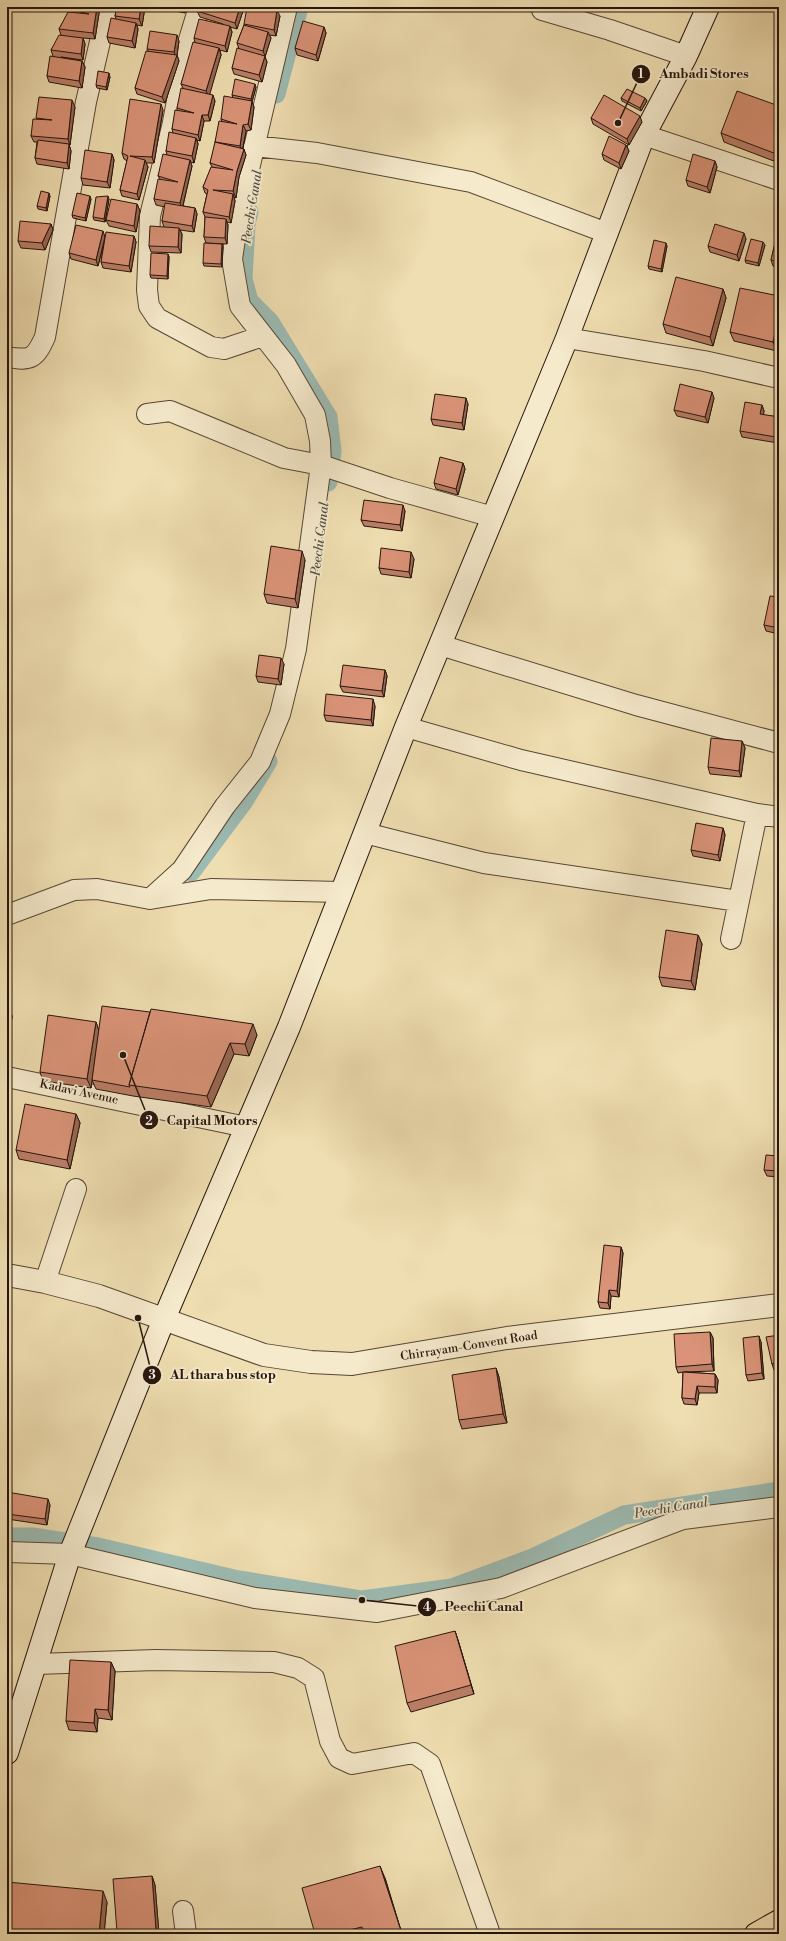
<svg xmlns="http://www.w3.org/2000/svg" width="786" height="1941" font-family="'Libre Bodoni',serif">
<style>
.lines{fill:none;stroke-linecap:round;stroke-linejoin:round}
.canal{stroke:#9cbbb3;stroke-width:19}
.minor-casing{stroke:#584635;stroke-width:22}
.tertiary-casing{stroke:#584635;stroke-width:24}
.secondary-casing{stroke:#26140c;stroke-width:24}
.primary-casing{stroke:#26140c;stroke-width:24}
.minor{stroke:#f5eacc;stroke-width:20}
.tertiary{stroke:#f5eacc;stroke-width:22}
.secondary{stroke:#f5eacc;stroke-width:22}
.primary{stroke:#efdeb1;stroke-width:22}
.wall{fill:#bb7e67;stroke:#26140c}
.shaded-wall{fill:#996754;stroke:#26140c}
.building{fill:#da9378;stroke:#26140c}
.labels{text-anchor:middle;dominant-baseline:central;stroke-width:3.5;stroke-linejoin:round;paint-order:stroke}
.street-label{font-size:12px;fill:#26140c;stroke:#f5eacc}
.water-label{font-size:13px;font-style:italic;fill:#4f4e46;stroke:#f5eacc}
.leader{fill:none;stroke:#26140c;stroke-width:1.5}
.callout-dot{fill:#26140c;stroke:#f5eacc;stroke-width:1.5}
.mark-label{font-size:12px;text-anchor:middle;font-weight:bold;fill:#fff}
.callout-label{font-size:13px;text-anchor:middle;font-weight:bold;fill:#26140c;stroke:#f5eacc;stroke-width:3.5;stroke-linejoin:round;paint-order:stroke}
</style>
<rect width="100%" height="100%" fill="#efdeb1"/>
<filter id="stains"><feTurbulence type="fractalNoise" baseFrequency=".005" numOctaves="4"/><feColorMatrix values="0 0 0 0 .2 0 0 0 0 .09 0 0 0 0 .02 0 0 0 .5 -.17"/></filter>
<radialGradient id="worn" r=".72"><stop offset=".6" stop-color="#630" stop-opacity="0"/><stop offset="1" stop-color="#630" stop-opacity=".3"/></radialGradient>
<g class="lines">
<path class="canal" d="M276,94L299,7
M249,212L246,224L243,279L249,301L270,322L328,417L332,451L328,482
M191,872L244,801L268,761
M7,1537H32L98,1547L234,1579L362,1600L452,1588L530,1559L624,1515L779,1491"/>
<defs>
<path id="minor" d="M199,7L188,43L172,127L150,216L147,290L149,306L157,318L211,347L224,349L263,336
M542,10L610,30L686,56
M644,135L779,180
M254,146L317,153L471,182L607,233
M567,338L704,361L779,378
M7,357C31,361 35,359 45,337L86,102L108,7
M147,414L170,411L284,458L321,465L390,488L493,517
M440,645L636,705L779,743
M406,727L521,760L757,814L779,817
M365,833L484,863L738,901
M150,899L182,870L225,806L260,762L280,714L296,649L321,465L320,441L315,415L286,365L240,306L232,259L239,212L287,7
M7,915L74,890L97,889L150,899L211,889L341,892
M731,939L757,814
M7,1077L246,1127
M45,1282L76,1189
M7,1552L70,1554L255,1598L377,1612L501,1588L683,1519L779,1507
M36,1664L156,1660L274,1662L298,1668L314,1678L330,1741L339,1758L352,1764L414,1753L430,1764L490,1934
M183,1911L186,1934"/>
<path id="tertiary" d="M7,1275L45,1282L99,1296L264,1355L311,1362L352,1364L507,1338L779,1305"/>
<path id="secondary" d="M7,1753L70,1554L164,1319L289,1027L406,727L567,338L644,135L686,56L708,7"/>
<path id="primary" d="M756,1934L779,1921"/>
</defs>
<use href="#minor" class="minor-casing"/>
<use href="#tertiary" class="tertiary-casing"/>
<use href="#secondary" class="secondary-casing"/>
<use href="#primary" class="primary-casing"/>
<use href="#minor" class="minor"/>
<use href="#tertiary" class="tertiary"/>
<use href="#secondary" class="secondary"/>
<use href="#primary" class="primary"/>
</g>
<path class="wall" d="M100,7L95,39L83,38L85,44L83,60L61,57L82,61L85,67L82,88L49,82L47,76L53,56L51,50L61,35L59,29L69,12L68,9Z
M117,7H145L142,26L137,25L138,29L135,48L109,43L107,37L116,19L115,16Z
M166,7H186L185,13L166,9Z
M199,7H244V8L237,29L230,27L232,32L227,52L220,50L221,55L209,94L215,101L210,121H204L200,141L197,140L198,144L194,163L190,162L192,166L183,206L195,208L197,214L194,232L180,230L182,234L181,253L151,252L149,246L164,227L162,221L165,207L156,205L154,199L160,179L158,176L167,155L166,151L173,133L172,129L177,110V108L183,88L181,84L195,43L194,38L223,24L200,17L197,11Z
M444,7H478V11Z
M280,16L276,36L269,35L271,38L265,57L267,62L262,82L234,74L232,68L239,49L237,43L244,25V24Z
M324,27L326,33L318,61L297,55L295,48Z
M179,41L177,55L179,61L165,103L137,94L135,88L148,51L147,49Z
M110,77L107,90L97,88L96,85Z
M256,87L252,102L254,107L251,130L246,131L243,148L246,155L239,177L236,198L234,197L235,201L231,223L227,222L228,225L227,244L206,243L204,237L205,217L203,212L207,194L205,193L203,187L212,167L210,163L216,143L215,142L222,122L221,119L233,98L232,95Z
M621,98H645L647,101L641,111L622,101Z
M779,106V163L724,142L721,133Z
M75,107L70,145H69L71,151L69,169L37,164L35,158L37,142H34L31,136L37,119L36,118Z
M163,110L154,163H146L148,167L139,200L122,196L120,190L127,161L124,159L122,153Z
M591,118L642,122L629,145L593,124Z
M626,145L629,151L621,169L604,160L602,154Z
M112,154L114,160L110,188L83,185L81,178Z
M715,161L717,167L710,193L688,186L686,180Z
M50,196L47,211L38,209L37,206Z
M91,199L86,221L73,218L72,215Z
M109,199L105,222L94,220L93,217Z
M137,204L140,211L136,232L109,226L106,220Z
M51,224L53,230L45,250L21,248L18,241Z
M779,226V268L773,266L771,260Z
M134,236L136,242L131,272L103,268L101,262L104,243L98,266L71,259L69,253L105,237Z
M746,239L739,261L710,252L708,246Z
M765,245L759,266L746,263L745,260Z
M667,246L662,272L649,269L648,266Z
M223,247L222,267L204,266L203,263Z
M168,254L169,257L168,279L151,278L150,275Z
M723,289L726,298L713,346L666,333L663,324Z
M779,296V340L777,351L734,341L730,332Z
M714,398L708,423L677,416L674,410Z
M468,404L464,430L433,425L431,419Z
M762,405L764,411L763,415L779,417L778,443L742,437L740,431Z
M463,463L465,469L458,495L436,489L434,483Z
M405,511L402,531L364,526L361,520Z
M414,559L411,578L381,574L379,568Z
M305,560L298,608L267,603L264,594Z
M779,597V634L766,631L764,625Z
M284,664L281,685L258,682L256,676Z
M385,670L387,676L384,697L343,692L340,686Z
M375,706L373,726L326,721L324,715Z
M742,741L745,748L741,777L710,774L708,767Z
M723,828L725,835L720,861L693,856L691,850Z
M698,935L702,944L695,990L662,986L659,977Z
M7,1009L10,1010L12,1016L9,1042L7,1041Z
M96,1022L99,1031L257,1035L249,1056L234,1054L211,1107L133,1096L96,1089L92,1080L98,1040L91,1088L43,1081L40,1072Z
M76,1114L80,1123L70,1169L19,1159L16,1150Z
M779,1156V1194L778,1190L779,1177L767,1176L764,1170Z
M621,1247L623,1253L619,1297L611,1296L610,1309L600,1308L598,1302Z
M710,1332L713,1338L714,1371L684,1372L715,1374L718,1380L717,1393H699L697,1405L684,1404L682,1398L683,1372L678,1373L676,1367Z
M779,1335V1369L774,1370L772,1364Z
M761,1342L764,1379L748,1381L746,1375Z
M496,1368L499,1377L507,1423L462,1429L459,1420Z
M7,1492L50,1505L47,1525L7,1519Z
M455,1631L458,1640L474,1694L411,1712L407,1703Z
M111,1662L115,1671L112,1720L98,1718L97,1732L69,1730L66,1721Z
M152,1876L155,1885L159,1934H118L117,1932Z
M385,1878L402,1934H315Z
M7,1882L107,1902L104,1934H7Z"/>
<path class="shaded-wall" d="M97,7H100L95,39L93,33Z
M141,7H145L142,26L139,19Z
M183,7H186L185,13Z
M240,7H244V8L237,29L235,23Z
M277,10L280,16L276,36L274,30Z
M136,23L138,29L135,48L132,41Z
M230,26L232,32L227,52L225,46Z
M324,27L326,33L318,61L316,55Z
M268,32L271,38L265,57L267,62L262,82L259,75L265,56L263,51Z
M177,35L179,41L177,55L179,61L165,103L162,97L176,57L174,52Z
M83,38L85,44L83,60L81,54Z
M219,48L221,55L209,97L206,91Z
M82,61L85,67L82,88L79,81Z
M109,73L110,77L107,90L106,87Z
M255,84L256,87L252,102L254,107L251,130L248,124L252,102L251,99Z
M213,95L215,101L210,121L208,115Z
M645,98L647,101L641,111L640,108Z
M72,100L75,107L70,145L68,139Z
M161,104L163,110L154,163L152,157Z
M202,115L204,121L200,141L198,135Z
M640,116L642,122L629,145L627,139Z
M243,125L246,131L242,152L240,146Z
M196,138L198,144L194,163L192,156Z
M69,144L71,151L69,169L67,163Z
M626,145L629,151L621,169L619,163Z
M244,149L246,155L239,177L236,198L233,191L237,171Z
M112,154L114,160L110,188L107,182Z
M145,160L148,167L139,200L137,194Z
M190,160L192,166L182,209L180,203Z
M715,161L717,167L710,193L707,187Z
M49,193L50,196L47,211L46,208Z
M233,194L235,201L231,223L229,217Z
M90,196L91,199L86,221L85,218Z
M108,196L109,199L105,222L104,219Z
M137,204L140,211L136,232L134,226Z
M195,208L197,214L194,232L192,226Z
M226,219L228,225L227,244L225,238Z
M51,224L53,230L45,250L42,243Z
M179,228L182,234L181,253L178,247Z
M103,231L105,237L98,266L96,260Z
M744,233L746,239L739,261L737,255Z
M134,236L136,242L131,272L129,266Z
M763,242L765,245L759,266L758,263Z
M666,243L667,246L662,272L661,269Z
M222,244L223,247L222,267L221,264Z
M168,254L169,257L168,279L167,276Z
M723,289L726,298L713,346L710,337Z
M779,316V340L777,351L773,342Z
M712,392L714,398L708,423L705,417Z
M466,398L468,404L464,430L462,423Z
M762,405L764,411L763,420L760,414Z
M779,417V436L778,443L776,437Z
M463,463L465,469L458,495L456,489Z
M403,505L405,511L402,531L400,525Z
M302,551L305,560L298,608L295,599Z
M411,552L414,559L411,578L409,572Z
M281,658L284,664L281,685L278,679Z
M385,670L387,676L384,697L382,691Z
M373,699L375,706L373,726L371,720Z
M742,741L745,748L741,777L739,771Z
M723,828L725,835L720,861L718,855Z
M698,935L702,944L695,990L691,981Z
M10,1010L12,1016L9,1042L7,1036Z
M96,1022L99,1031L91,1088L87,1079Z
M253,1024L257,1035L249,1056L245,1044Z
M230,1043L234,1054L211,1107L207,1096Z
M76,1114L80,1123L70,1169L67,1160Z
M621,1247L623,1253L619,1297L617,1291Z
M609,1290L611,1296L610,1309L608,1303Z
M710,1332L713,1338L714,1371L712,1364Z
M759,1336L761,1342L764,1379L762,1373Z
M496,1368L499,1377L507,1423L503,1414Z
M715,1374L718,1380L717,1393L715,1387Z
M697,1386L699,1393L697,1405L695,1399Z
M48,1499L50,1505L47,1525L45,1519Z
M455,1631L458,1640L474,1694L471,1685Z
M111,1662L115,1671L112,1720L108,1710Z
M95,1709L98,1718L97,1732L94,1723Z
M380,1866L385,1878L402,1934Z
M152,1876L155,1885L159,1934H158L156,1930Z
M103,1891L107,1902L104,1934H99Z"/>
<path class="building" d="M70,7H97L93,33L59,29L68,12L89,14L68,9Z
M117,7H141L139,19L115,16Z
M199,7H240L235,23L197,11Z
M247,7H264L277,10L274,30L244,24Z
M111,18L136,23L132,41L107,37Z
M199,19L230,26L225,46L194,38Z
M303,21L324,27L316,55L295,48Z
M244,25L268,32L263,51L237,43Z
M150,31L177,35L174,52L147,49Z
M59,35L83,38L81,54L51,50Z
M193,42L219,48L206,91L181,84Z
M237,48L265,56L259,75L232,68Z
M146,51L177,55L162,97L135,88Z
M50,56L82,61L79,81L47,76Z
M98,71L109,73L106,87L96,85Z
M235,79L255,84L251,99L232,95Z
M181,88L213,95L208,115H202L198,135L172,129L175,110L194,113L177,108Z
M627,89L645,98L640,108L621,98Z
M737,91L779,106V155L721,133Z
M604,95L640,116L627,139L591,118Z
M224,96L252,101L248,124L243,125L240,146L215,142L219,121L237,124L221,119Z
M39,97L72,100L68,139L31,136L33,119L52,120L36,118Z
M130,99L161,104L152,157L130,156L145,160L137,194L120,190L128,156L122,153Z
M169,132L196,138L192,156L166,151Z
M609,136L626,145L619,163L602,154Z
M38,140L69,144L67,163L35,158Z
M215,142L244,149L237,171L233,191L213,190L233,194L229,217L203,212L208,190L203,187L211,167L233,170L210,163Z
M85,150L112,154L107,182L81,178Z
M163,154L190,160L180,203L154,199L158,179L178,182L158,176Z
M693,154L715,161L707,187L686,180Z
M41,191L49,193L46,208L37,206Z
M77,193L90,196L85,218L72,215Z
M108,196L104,219L93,217L96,197Z
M111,199L137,204L134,226L106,220Z
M165,203L195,208L192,226L162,221Z
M205,217L226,219L225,238L204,237Z
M20,221L51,224L42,243L18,241Z
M715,224L744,233L737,255L708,246Z
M76,225L103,231L96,260L69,253Z
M150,226L179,228L178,247L149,246Z
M779,226V262L771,260Z
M106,232L134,236L129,266L101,262Z
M751,239L763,242L758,263L745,260Z
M654,240L666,243L661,269L648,266Z
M204,243L222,244L221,264L203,263Z
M151,253L168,254L167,276L150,275Z
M676,277L723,289L710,337L663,324Z
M740,288L779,296V316L773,342L730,332Z
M680,384L712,392L705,417L674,410Z
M435,394L466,398L462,423L431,419Z
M745,402L762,405L760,414L779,417L776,437L740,431Z
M440,457L463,463L456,489L434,483Z
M364,500L403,505L400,525L361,520Z
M271,546L302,551L295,599L264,594Z
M381,548L411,552L409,572L379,568Z
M770,596L779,597V628L764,625Z
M259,655L281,658L278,679L256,676Z
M343,665L385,670L382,691L340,686Z
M326,694L373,699L371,720L324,715Z
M711,738L742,741L739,771L708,767Z
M696,823L723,828L718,855L691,850Z
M666,930L698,935L691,981L659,977Z
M102,1006L150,1012L129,1085L130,1087L92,1080Z
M7,1009L10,1010L7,1035Z
M151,1009L253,1024L245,1044L230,1043L207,1096L129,1085Z
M48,1015L96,1022L87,1079L40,1072Z
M25,1104L76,1114L67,1160L16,1150Z
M766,1155L779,1156V1190H778L779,1171L764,1170Z
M604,1245L621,1247L617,1291L609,1290L608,1303L598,1302Z
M710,1332L712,1364L676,1367L674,1334Z
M779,1335V1362L772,1364L766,1337Z
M759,1336L762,1373L746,1375L743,1338Z
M496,1368L503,1414L459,1420L452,1375Z
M683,1372L715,1374V1387L697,1386L695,1399L682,1398Z
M7,1492L48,1499L45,1519L7,1514Z
M455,1631L471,1685L407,1703L395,1646Z
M70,1660L111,1662L108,1710L95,1709L94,1723L66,1721Z
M380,1866L402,1934H365L362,1927L332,1934H315L302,1888Z
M152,1876L156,1930L117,1932L113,1879Z
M7,1882L103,1891L99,1934H43L7,1931Z"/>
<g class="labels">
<g class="street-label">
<text transform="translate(79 1092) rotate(12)">Kadavi Avenue</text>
<text transform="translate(469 1346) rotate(-9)">Chirrayam-Convent Road</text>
</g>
<g class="water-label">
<text transform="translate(252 207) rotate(-81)">Peechi Canal</text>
<text transform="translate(320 539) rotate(-83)">Peechi Canal</text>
<text transform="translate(671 1508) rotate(-9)">Peechi Canal</text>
</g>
</g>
<path class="leader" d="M618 123L641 74M123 1055L149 1120M138 1318L152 1375M362 1600L427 1607"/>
<g class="callout-dot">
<circle cx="618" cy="123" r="4"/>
<circle cx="123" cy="1055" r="4"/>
<circle cx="138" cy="1318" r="4"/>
<circle cx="362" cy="1600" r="4"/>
<circle cx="641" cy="74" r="10"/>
<circle cx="149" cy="1120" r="10"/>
<circle cx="152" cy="1375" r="10"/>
<circle cx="427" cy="1607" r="10"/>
</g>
<g class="mark-label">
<text x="641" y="78">1</text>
<text x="149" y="1125">2</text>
<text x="152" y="1379">3</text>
<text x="427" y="1611">4</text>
</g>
<g class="callout-label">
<text x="704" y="78">Ambadi Stores</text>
<text x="212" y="1125">Capital Motors</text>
<text x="223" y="1379">AL thara bus stop</text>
<text x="484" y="1611">Peechi Canal</text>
</g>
<rect width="786" height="1941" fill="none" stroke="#efdeb1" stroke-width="24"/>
<rect x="8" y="8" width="770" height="1925" fill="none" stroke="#26140c" stroke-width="2"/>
<rect x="12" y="12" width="762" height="1917" fill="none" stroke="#26140c"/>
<rect width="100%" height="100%" filter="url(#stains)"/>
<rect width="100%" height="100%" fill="url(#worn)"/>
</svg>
